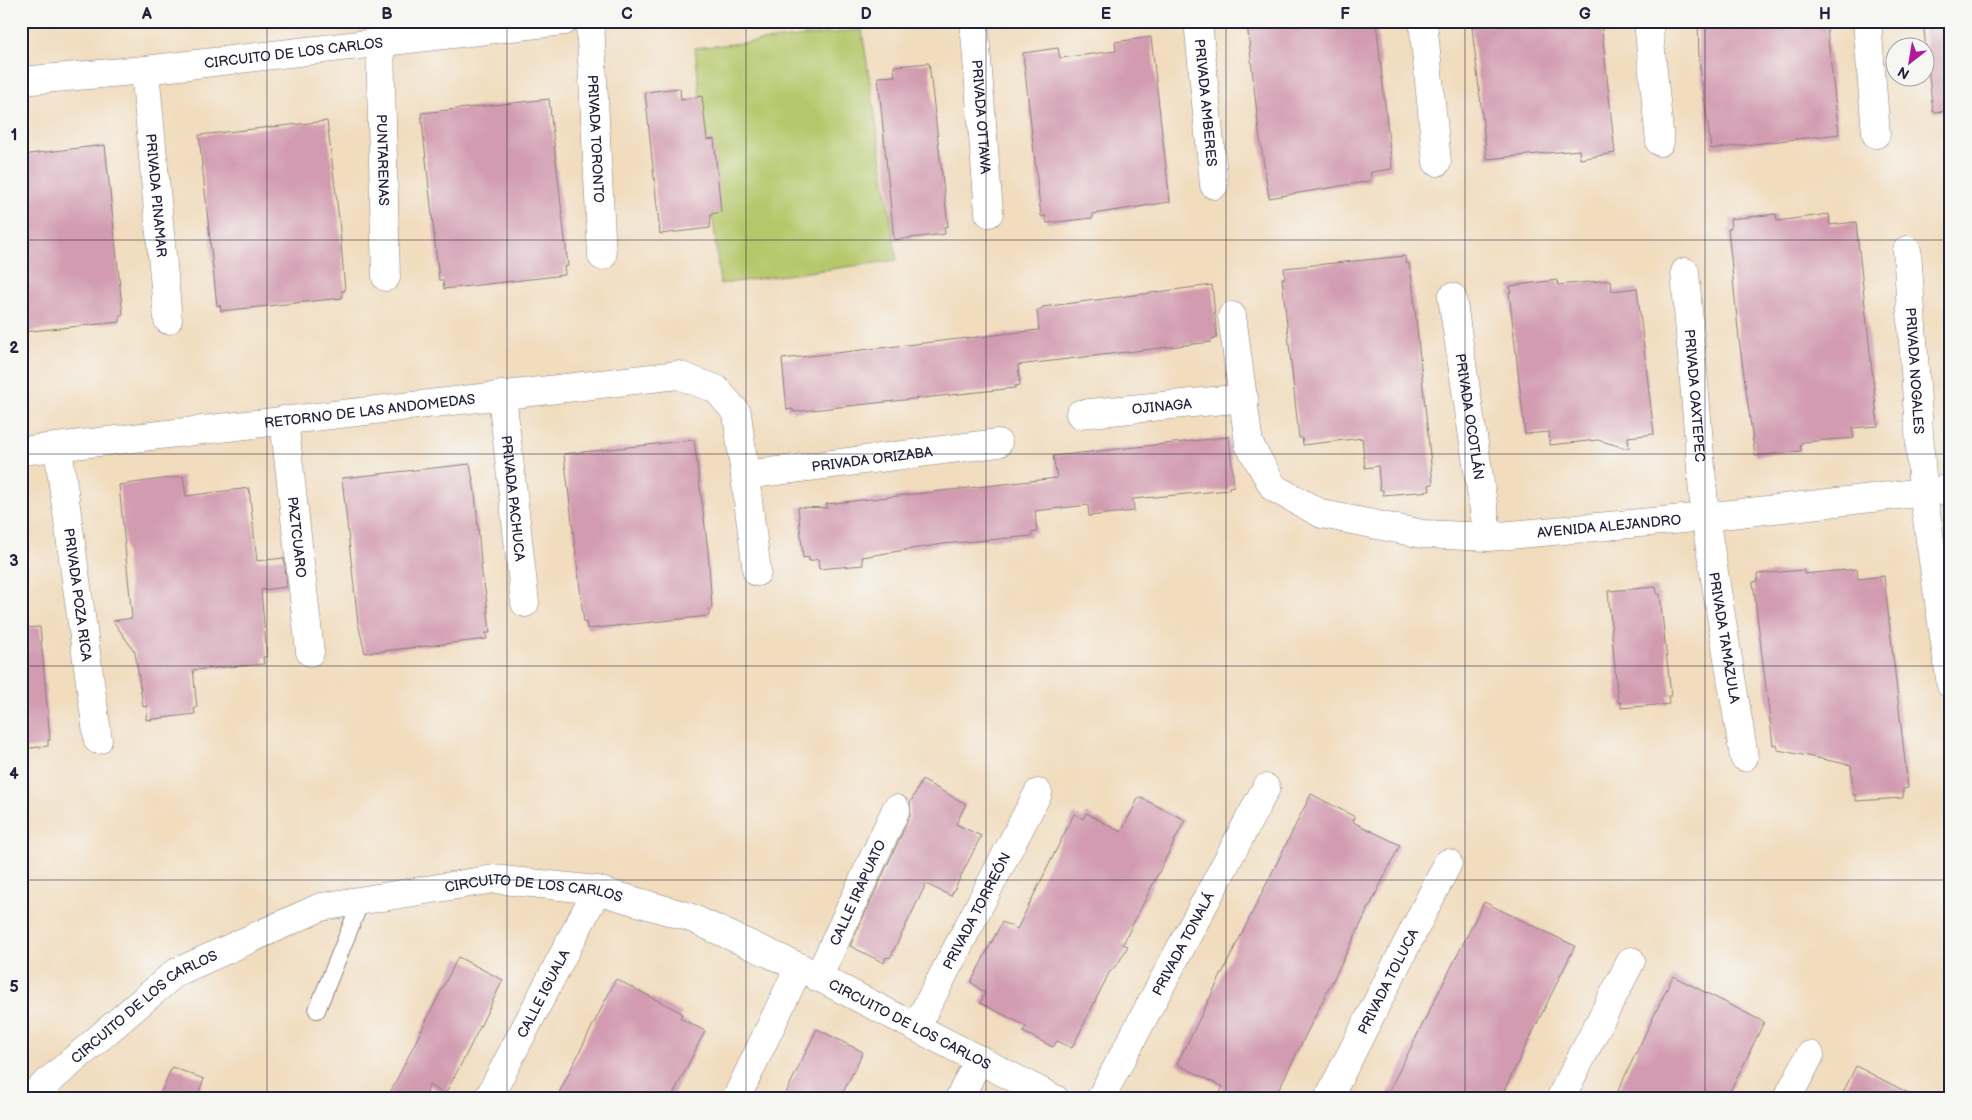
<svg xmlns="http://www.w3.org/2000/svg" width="1972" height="1120" font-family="'Balsamiq Sans',sans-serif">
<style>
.green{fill:#b5c76b;stroke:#6c7453}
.building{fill:#d29bb0}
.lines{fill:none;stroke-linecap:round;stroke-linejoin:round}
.service-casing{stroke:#8a7f7c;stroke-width:18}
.minor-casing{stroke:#8a7f7c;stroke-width:29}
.tertiary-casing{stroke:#8a7f7c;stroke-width:29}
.service{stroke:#fff;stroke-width:16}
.minor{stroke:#fff;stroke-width:28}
.tertiary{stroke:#fff;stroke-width:28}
.grid{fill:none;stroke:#22223b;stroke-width:1;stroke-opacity:0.55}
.labels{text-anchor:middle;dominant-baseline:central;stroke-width:4;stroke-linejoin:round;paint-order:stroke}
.street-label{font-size:14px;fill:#22223b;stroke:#f6f6f2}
.neatline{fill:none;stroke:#22223b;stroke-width:2}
.grid-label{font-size:16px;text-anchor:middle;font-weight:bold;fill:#22223b}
</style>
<rect width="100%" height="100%" fill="#f6f6f2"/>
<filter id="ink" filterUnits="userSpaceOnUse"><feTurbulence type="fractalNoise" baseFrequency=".02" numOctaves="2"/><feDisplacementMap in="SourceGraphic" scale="10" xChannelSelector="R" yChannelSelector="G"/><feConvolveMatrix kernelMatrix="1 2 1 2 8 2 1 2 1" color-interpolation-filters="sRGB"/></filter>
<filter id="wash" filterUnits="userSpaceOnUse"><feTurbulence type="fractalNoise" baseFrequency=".0096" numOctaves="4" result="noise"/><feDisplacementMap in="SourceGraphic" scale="20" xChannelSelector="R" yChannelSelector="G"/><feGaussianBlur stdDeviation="1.12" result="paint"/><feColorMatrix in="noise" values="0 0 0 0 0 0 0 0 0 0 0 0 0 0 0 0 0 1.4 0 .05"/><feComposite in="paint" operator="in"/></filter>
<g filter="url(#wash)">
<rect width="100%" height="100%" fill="#f1dcbe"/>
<path class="green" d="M862,30L897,260L720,284L695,48Z"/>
<g id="blocks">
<path class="building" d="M1261,21H1376L1392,169L1371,172L1370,181L1269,198L1259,132L1247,23Z
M1527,21H1601L1615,153L1580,159L1579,150L1487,159L1472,27Z
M1698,21H1762V25L1795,21H1826L1839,134L1711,149L1699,59Z
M1923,21H1951V111L1933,112Z
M1151,37L1170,202L1093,214V218L1047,223L1045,216H1041L1023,53L1058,48L1060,58L1116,51L1115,42Z
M929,63L948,226L944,227L945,234L894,240L878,77L895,76L894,66Z
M680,88L681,100L702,96L707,140L714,139L721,212L711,214L710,228L660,234L645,92Z
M549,99L568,266L564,267L565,275L444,289L443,280H439L421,113Z
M327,121L339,219L345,291H342V298L221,311L220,305L217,306L199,135Z
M105,145L123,315H120V322L21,332V155Z
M1776,214L1777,221L1829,214L1830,225L1856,222L1878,426L1852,428L1854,438L1804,442L1800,444L1801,451L1755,456L1739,339L1728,229H1731L1730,219Z
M1405,256L1406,263H1409L1412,280L1433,484L1429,485L1430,491L1383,495V490H1380L1378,466L1365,468L1362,438L1303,445L1302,438H1299L1282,278H1285L1284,268Z
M1557,280L1558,285L1611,280L1612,291L1637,288L1654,434L1628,437L1629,449L1598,440L1550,445L1549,432L1525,434L1509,292H1511L1510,286Z
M1212,285L1217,338L1211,339V342L1018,365L1020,385L1015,386V388L793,412V409L787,410L782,359L1039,330L1037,310L1042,309V307Z
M1229,437L1234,486L1229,487V490L1133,499L1134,511L1089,516L1088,505L1035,511L1037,532L1031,533L1032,536L943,544L862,557L863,565L819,569L818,559L809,561V557L803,558L798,507L827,508L826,504L1057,478L1053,456Z
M694,440L708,550L712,608L709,609V616L587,629L586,622L584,623L564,454Z
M470,464L475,492L482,574L486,595L490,633H486L487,639L365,653L358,623L342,478Z
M183,476L186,496L249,488L257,561L284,558L287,587L261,590L267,657H263L264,664L193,670L197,708H194L195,714L146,720L147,706L143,707L135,652L113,621L132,618L119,485Z
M1857,569L1858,579L1884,576L1908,788L1903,789V798L1856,801V795H1853L1851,765L1778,750L1777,745H1773L1753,582L1758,581L1757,574L1804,570V574Z
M1656,587L1657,594H1660L1665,642L1671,696H1668L1669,704L1621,708V702H1618L1608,591Z
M40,627L50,740H48V746L21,749V628Z
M922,780L966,804L956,824L981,836L951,896L926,884L890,958L886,957L884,963L850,946L910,816V803Z
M1311,794L1355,817L1353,822L1400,845L1274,1099H1217L1223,1087L1177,1064Z
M1139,797L1185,820L1123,944L1128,946L1119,962L1109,973L1072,1048L1057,1041L1053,1047L1023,1032L1026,1026L980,1003L985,993L971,982L1002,922L1017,929L1074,814L1083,819L1086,813L1121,832Z
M1484,902L1575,946L1500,1099H1385Z
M458,957L503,980L465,1057L445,1094L429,1085L426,1099H387Z
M1673,976L1764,1022L1743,1066L1726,1099H1614Z
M616,979L682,1013L680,1018L705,1031L671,1099H556Z
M817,1029L863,1052L840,1099H783Z
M1856,1066L1920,1099H1840Z
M172,1067L204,1079L196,1099H158Z"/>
</g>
</g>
<g filter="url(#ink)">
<use href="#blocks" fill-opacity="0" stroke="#8a7f7c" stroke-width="1"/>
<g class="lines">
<defs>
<path id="service" d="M317,1010L361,901"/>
<g id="minor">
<path id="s1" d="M590,21L602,256"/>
<path id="s2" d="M974,21L989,213"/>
<path id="s3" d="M1198,21L1214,185"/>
<path d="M1423,21L1437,162"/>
<path d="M1648,21L1660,142"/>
<path d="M1867,21L1876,134"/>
<path id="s4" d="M380,44L386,277"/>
<path id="s5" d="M145,70L168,320"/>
<path id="s6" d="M1907,250L1923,492L1951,685"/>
<path id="s7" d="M1685,272L1705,517L1744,757"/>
<path id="s8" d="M1452,297L1488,537"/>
<path id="s9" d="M1232,316L1249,444L1274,488L1322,514L1423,534L1488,537L1705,517L1951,489"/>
<path id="s10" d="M502,395L525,603"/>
<path id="s11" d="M1080,414L1244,398"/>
<path id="s12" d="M284,420L310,652"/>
<path id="s13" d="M58,448L98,740"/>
<path id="s14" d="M21,451L678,375L716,389L737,413L757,572"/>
<path id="s15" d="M745,475L998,443"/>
<path id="s16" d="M818,978L896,809"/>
<path id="s17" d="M916,1027L1038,793"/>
<path id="s18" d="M488,1099L597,890"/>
<path d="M736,1099L799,967"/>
<path d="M959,1099L979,1059"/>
<path id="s19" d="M1100,1099L1266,788"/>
<path id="s20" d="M1328,1099L1448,863"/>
<path d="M1560,1099L1631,961"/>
<path d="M1787,1099L1810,1055"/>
</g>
<g id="tertiary">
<path id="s21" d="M21,81L145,70L564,21"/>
<path id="s22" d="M28,1099L175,973L321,907L494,879L597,890L689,917L799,967L1055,1099"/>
</g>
</defs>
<use href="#service" class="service-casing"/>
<use href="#minor" class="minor-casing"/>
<use href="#tertiary" class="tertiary-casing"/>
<use href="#service" class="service"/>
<use href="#minor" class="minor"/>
<use href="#tertiary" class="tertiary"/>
</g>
</g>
<path class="grid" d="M267,21V1099M507,21V1099M746,21V1099M986,21V1099M1226,21V1099M1465,21V1099M1705,21V1099M21,240H1951M21,454H1951M21,666H1951M21,880H1951"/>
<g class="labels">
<g class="street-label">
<text stroke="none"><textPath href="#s21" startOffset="274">CIRCUITO DE LOS CARLOS</textPath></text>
<text stroke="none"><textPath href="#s3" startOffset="82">PRIVADA AMBERES</textPath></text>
<text stroke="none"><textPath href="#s2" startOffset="96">PRIVADA OTTAWA</textPath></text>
<text stroke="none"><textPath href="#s1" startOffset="118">PRIVADA TORONTO</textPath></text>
<text stroke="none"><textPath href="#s4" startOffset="116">PUNTARENAS</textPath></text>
<text stroke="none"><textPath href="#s5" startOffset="126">PRIVADA PINAMAR</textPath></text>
<text stroke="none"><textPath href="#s6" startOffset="121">PRIVADA NOGALES</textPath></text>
<text stroke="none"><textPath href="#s7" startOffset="124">PRIVADA OAXTEPEC</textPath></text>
<text stroke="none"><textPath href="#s11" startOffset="82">OJINAGA</textPath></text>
<text stroke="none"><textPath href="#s14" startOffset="351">RETORNO DE LAS ANDOMEDAS</textPath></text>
<text stroke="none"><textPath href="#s8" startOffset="121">PRIVADA OCOTLÁN</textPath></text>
<text stroke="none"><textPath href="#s15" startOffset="128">PRIVADA ORIZABA</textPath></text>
<text stroke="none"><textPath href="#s10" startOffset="104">PRIVADA PACHUCA</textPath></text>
<text stroke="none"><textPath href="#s9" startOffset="524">AVENIDA ALEJANDRO</textPath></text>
<text stroke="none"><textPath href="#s12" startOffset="118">PAZTCUARO</textPath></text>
<text stroke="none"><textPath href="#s13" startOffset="148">PRIVADA POZA RICA</textPath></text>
<text stroke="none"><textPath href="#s7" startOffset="368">PRIVADA TAMAZULA</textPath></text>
<text stroke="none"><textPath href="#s16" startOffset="94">CALLE IRAPUATO</textPath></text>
<text stroke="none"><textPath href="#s22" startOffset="569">CIRCUITO DE LOS CARLOS</textPath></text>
<text stroke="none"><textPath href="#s17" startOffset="131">PRIVADA TORREÓN</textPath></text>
<text stroke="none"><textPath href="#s19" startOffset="176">PRIVADA TONALÁ</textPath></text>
<text stroke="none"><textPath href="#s20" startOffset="132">PRIVADA TOLUCA</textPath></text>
<text stroke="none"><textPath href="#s18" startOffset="119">CALLE IGUALA</textPath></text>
<text stroke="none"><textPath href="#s22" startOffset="149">CIRCUITO DE LOS CARLOS</textPath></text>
<text stroke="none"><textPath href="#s22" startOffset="974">CIRCUITO DE LOS CARLOS</textPath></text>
</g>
</g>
<rect width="1972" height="1120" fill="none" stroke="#f6f6f2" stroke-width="55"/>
<g transform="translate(1910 62) rotate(211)"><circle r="24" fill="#f6f6f2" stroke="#a1a1a9"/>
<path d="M0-4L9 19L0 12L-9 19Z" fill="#b5179e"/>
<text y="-8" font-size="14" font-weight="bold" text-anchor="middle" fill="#22223b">N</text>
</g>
<rect x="28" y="28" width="1916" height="1064" class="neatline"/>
<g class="grid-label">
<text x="147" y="19">A</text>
<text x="387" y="19">B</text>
<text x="627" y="19">C</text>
<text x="866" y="19">D</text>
<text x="1106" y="19">E</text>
<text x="1345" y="19">F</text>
<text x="1585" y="19">G</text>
<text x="1825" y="19">H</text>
<text x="14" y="140">1</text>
<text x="14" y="353">2</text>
<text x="14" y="566">3</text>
<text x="14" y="779">4</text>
<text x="14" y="992">5</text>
</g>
</svg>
